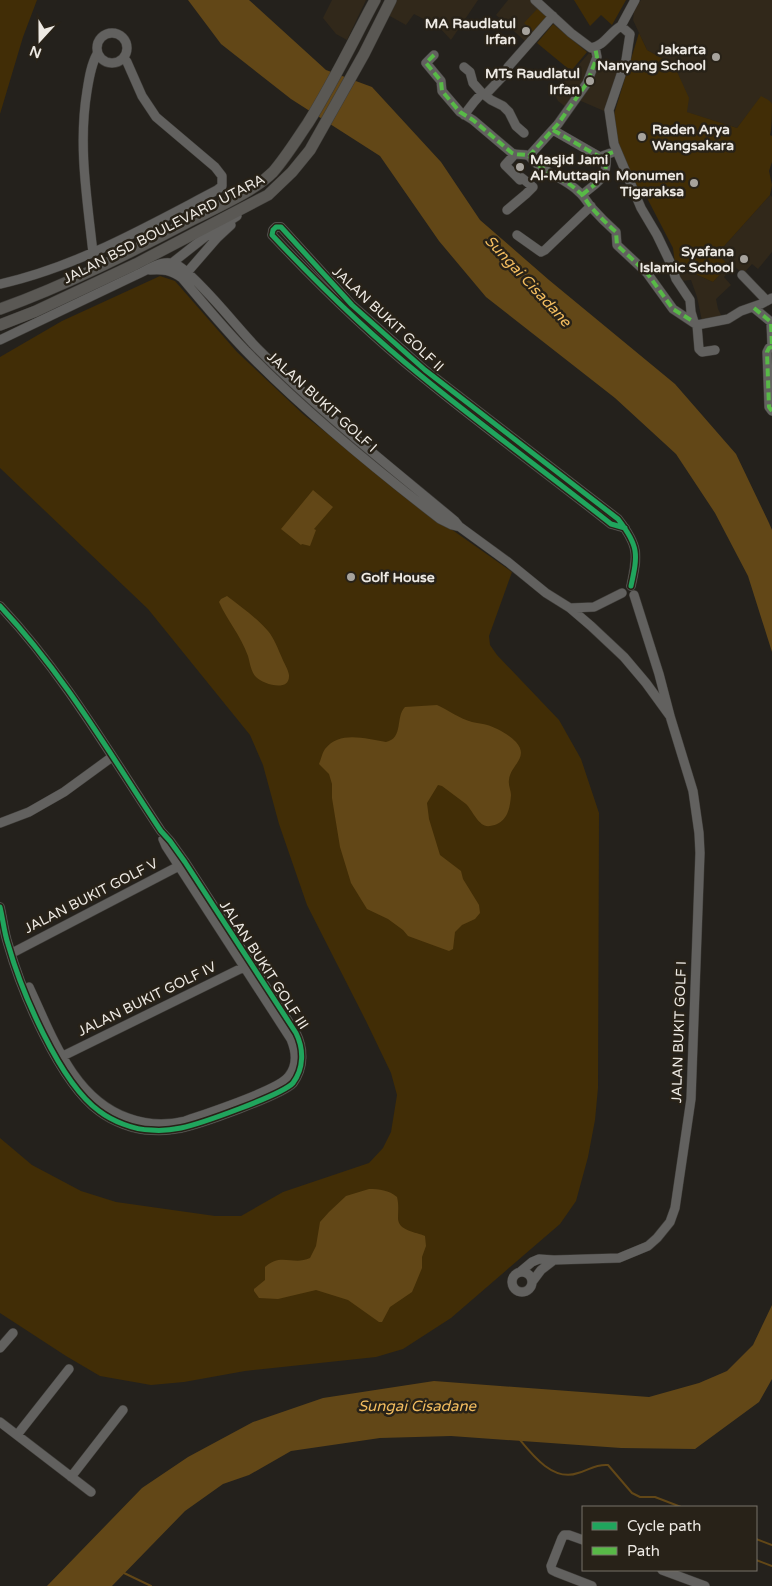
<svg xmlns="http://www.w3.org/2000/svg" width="772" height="1586" font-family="'Varela Round',sans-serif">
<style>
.built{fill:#31281a}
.green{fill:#412d06}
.water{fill:#624717}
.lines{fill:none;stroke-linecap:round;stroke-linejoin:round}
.stream{stroke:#624717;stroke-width:2}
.minor-casing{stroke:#3f3d39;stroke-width:10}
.major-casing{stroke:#3f3d39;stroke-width:12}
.minor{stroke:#62615f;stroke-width:9}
.major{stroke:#5a5854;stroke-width:11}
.quiet{stroke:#58b947;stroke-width:4;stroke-dasharray:8 4;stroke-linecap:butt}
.cycleway-casing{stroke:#282218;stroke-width:8}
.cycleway{stroke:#20a55d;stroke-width:5}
.poi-dot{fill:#a7a39d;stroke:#282218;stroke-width:2}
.labels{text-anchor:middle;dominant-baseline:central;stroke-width:5;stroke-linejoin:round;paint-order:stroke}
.poi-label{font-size:14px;font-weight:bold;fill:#ede9e3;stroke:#282218;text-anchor:end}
.street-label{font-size:14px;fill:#ede9e3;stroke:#282218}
.water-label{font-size:15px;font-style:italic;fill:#f3bd5f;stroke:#282218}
</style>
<rect width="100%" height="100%" fill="#24211c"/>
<path class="built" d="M332,0H366L347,40L336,34L323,18Z
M396,0H478L451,40L439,27L414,14L406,25L388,15Z
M508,0H531L550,19L527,43L496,15Z
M641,0H772V104L761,97L737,128L686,112L674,65L647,50L633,20L634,11Z
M589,53L595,57L620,68L604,111L574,98L567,108L558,101L554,93Z
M770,195L772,197V252L758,269L752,264L743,274L734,266L724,277L731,285L716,299L718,309L722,317L702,321L697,297L691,280L680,281L676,272L693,273L713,282L729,265L717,254Z"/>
<path class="green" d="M0,0H37L23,37L0,114Z
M574,0H626L612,25L601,15L590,26Z
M538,8L548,17L534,32L524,23Z
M553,24L587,52L571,71L537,43Z
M639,33L647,50L674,65L689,98L687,112L737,128L761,96C764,98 770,100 772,104C772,109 772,130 770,135L772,136V162L769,171L772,185L770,195L717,254L729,265L713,282L693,273L676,272L673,248L646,196L640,200L617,145L614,114Z
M160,276L175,281L237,352L304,415L424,510L512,572L489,636L490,645L497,655L559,720L581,759L599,813L598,1088L595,1120L588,1157L576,1201L560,1224L451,1318L403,1349L376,1357L245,1371L184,1382L151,1385L100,1376L66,1356L0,1313V1138L32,1165L81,1191L116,1202L215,1216H241L283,1192L369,1163L383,1148L391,1132L397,1095L391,1073L366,1021L307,905L279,824L263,765L250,735L148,609L0,468V357L62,321Z"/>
<path class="water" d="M188,0H249L326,70L372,87L441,162L480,220L549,280L675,384L736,454L769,523L772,530V652L748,576L715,513L676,454L615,398L486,297L439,241L380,156L291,99L221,44Z
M313,490L333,507L314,529L316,530L310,546L302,544L301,545L281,529Z
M227,596C240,606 257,618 268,631C274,638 278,649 282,658C284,663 288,669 289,675C290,693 263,684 256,677C251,672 250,663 248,656C241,636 227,620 219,602L221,599Z
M437,705C448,710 460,719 472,722C475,723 479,723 483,724C494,726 508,734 516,742C530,758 510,765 509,780C508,785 511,790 511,795C510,809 507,824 490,826C479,828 473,811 466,804C458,798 450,792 442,786L438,785L427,803L429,819L440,855L461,871L463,879L479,905L480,913L475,919L462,925L455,932L453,949L449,951L408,936L403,930L388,919L367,909L351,883L340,847L332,798V784L329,774L319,764C321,760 322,753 325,749C340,730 366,739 386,742C404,738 395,717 405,707Z
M369,1189C379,1189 389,1190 397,1197C399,1205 398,1211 398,1219C399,1231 416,1232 425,1236L426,1246L422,1257V1268L415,1285L412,1292L390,1307L382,1322H379L348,1300L316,1290L278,1299L259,1298L254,1291V1289L265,1280V1267C281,1252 293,1266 310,1258L316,1246L320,1222L329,1212L346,1196Z
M772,1305V1379L759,1402L695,1449L621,1448L451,1436L380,1438L291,1451L249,1475L223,1484L185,1511L112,1586H47L142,1488L188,1457L253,1422L323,1398L434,1381L649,1397L699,1383L727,1371L753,1345Z"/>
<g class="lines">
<path class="stream" d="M520,1440C533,1456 554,1482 578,1473C589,1470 595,1464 608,1465L632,1493L640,1497H655L681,1507
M756,1539L772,1545
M756,1560L772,1566
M124,1573L151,1586"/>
<defs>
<path id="minor" d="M535,0L571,33L591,48C604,46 610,32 621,26L630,34L626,60L609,110L614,144L641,208L657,235L670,262L676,279L690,300L691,312L694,322
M621,26L635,0
M97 48a15 15 0 1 1 30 0a15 15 0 1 1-30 0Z
M434,55L426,63L441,81L442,91L460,112L473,120L512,153C518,156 524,153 529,156L558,124L587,83L597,57L595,47
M464,67L470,72L473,83L482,93L491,100L503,106L509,112L516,126L524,133
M484,95L487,93L507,72L508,67L553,16
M464,115L474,102L482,93
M553,130L600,157L616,151
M529,156C542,173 564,177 579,192C584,196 587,202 591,207C599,216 607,224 616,232L617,245L647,273L673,309L697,325L728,319L741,311L761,304L772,298
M582,195C598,181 608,179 606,155
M507,210L526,194L533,187L522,178L520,180L505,165L515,154
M517,235L541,252L545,250L591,206
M93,253C87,198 78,145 87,91C89,78 91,65 97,54
M172,263L205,237L237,216
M150,270C163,269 171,270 182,278C204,304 226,331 250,355C308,414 374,468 440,519L452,525L460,527L508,562L546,593L570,608L591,626L624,657L646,683L670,716L659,674L634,595
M742,275L767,301
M184,276L217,238L231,225
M0,284C77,267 148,226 217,190L222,186V176L215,167L156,117L142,96L127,62L124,58
M754,308L771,322L772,347
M697,325L699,349L702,352L715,350
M0,340L136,275C150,269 164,257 179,266C187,271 194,279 201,286C221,306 238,328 257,348C319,411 388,465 455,521L459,526
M772,347L769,348L767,352L769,407L772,411
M625,528L611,524C548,474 482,426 420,375C367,332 318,284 272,235L273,230L276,227H281L352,305L425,370L618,519C639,546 638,554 631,586
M0,606C63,673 110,754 161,831L170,841L185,862L296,1033C304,1049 304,1068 293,1083C282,1095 200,1124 181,1128C171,1130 161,1131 151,1130C134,1130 112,1121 99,1111C59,1082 21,990 8,944C4,932 3,919 0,907
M570,608L594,607L622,593
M0,823L29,812L64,792L112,757
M16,951L179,866
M29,987C52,1036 73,1099 128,1118C147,1125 165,1126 185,1121C205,1114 280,1090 289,1076C298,1065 296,1051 291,1039L166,846L163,839
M63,1056L244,967
M520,1272L532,1262L539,1259L554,1260L619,1258L648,1246L657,1238L670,1222L675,1208L691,1099L700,853L699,833L693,791L670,716
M512 1282a10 10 0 1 1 20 0a10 10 0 1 1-20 0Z
M532,1282L541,1270L554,1260
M0,1348L13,1333
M0,1422L91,1492
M17,1435L69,1369
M71,1477L123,1410
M583,1540L569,1535H564L562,1538L551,1566L552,1570L556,1572L592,1586
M662,1570L705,1586"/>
<path id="major" d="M0,309C67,285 129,253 192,220C217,207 253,192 273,172C286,157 297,139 308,123C333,83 353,41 375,0
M0,325L36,311L136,264L268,195L292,172L310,150L364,54L391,0"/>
</defs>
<use href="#minor" class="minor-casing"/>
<use href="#major" class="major-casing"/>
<use href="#minor" class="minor"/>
<use href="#major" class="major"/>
<path class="quiet" d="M434,55L426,63L441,81L442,91L460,112L473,120L512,153C518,156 524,153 529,156L558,124L587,83L597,57L595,47
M553,130L600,157L616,151
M529,156C542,173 564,177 579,192C584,196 587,202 591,207C599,216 607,224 616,232L617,245L647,273L673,309L694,322
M582,195C598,181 608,179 606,155
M754,308L771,322L772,347
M772,347L769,348L767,352L769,407L772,411"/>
<defs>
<path id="cycleway" d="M625,528L611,524C548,474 482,426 420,375C367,332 318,284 272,235L273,230L276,227H281L352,305L425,370L618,519C639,546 638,554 631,586
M0,606C63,673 110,754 161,831L170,841L185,862L296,1033C304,1049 304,1068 293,1083C282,1095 200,1124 181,1128C171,1130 161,1131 151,1130C134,1130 112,1121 99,1111C59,1082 21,990 8,944C4,932 3,919 0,907"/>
</defs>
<use href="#cycleway" class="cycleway-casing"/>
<use href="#cycleway" class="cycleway"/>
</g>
<g class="poi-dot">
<circle cx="526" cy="31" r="5"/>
<circle cx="716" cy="57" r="5"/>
<circle cx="590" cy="81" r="5"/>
<circle cx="642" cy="137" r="5"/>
<circle cx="520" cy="167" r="5"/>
<circle cx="694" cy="183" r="5"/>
<circle cx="744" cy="259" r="5"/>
<circle cx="351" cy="577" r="5"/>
</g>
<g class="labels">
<g class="poi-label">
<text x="516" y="23">MA Raudlatul<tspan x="516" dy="16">Irfan</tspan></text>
<text x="706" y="49">Jakarta<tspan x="706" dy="16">Nanyang School</tspan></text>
<text x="580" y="73">MTs Raudlatul<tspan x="580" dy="16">Irfan</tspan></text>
<text x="652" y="129" text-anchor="start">Raden Arya<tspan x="652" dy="16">Wangsakara</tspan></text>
<text x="530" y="159" text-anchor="start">Masjid Jami<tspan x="530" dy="16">Al-Muttaqin</tspan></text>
<text x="684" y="175">Monumen<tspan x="684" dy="16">Tigaraksa</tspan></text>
<text x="734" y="251">Syafana<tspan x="734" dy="16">Islamic School</tspan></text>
<text x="361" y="577" text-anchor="start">Golf House</text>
</g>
<g class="street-label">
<text transform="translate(164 229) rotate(-27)">JALAN BSD BOULEVARD UTARA</text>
<text transform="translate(388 319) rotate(43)">JALAN BUKIT GOLF II</text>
<text transform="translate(322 402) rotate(42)">JALAN BUKIT GOLF I</text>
<text transform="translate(91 896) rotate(-27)">JALAN BUKIT GOLF V</text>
<text transform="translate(264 965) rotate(57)">JALAN BUKIT GOLF III</text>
<text transform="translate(147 999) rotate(-26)">JALAN BUKIT GOLF IV</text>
<text transform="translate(679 1032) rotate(-88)">JALAN BUKIT GOLF I</text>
</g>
<g class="water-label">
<text transform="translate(528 281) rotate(47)">Sungai Cisadane</text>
<text x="417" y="1406">Sungai Cisadane</text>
</g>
</g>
<rect x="582" y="1506" width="175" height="65" fill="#282218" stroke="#777269"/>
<rect x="592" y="1522" width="25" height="8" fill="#20a55d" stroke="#777269"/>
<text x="627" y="1531" font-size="15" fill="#ede9e3">Cycle path</text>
<rect x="592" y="1547" width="25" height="8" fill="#58b947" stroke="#777269"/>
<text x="627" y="1556" font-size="15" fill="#ede9e3">Path</text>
<g transform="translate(40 40) rotate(201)" stroke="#282218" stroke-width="4" paint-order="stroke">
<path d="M0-4L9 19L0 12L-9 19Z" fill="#ede9e3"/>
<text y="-8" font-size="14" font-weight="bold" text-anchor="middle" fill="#ede9e3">N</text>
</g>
</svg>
